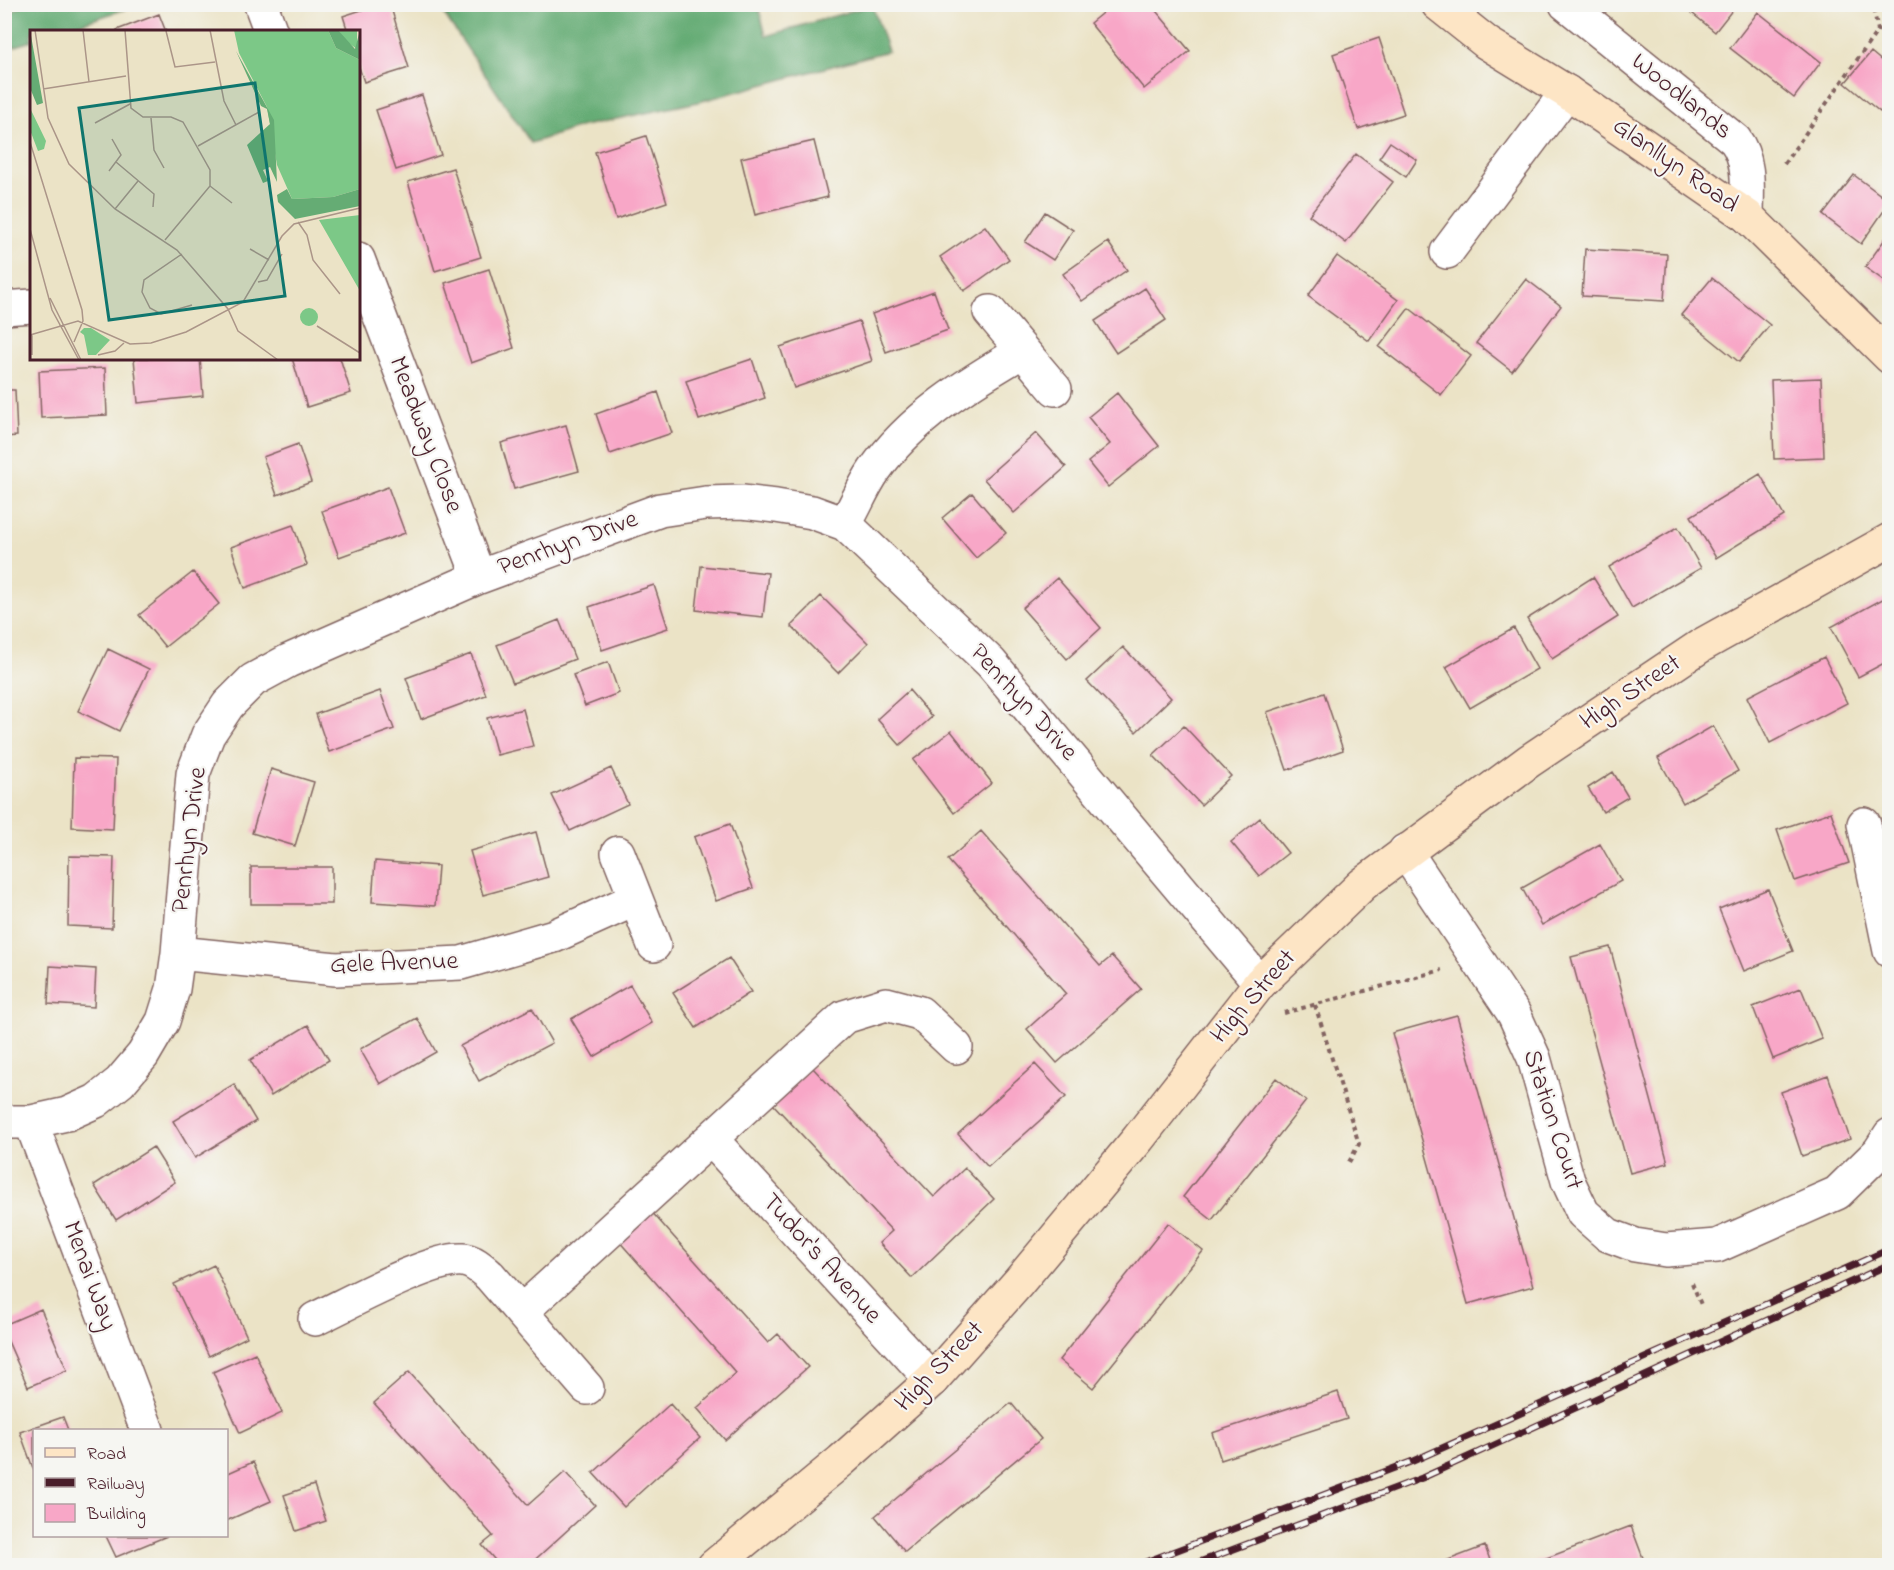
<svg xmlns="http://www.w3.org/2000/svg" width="1894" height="1570" font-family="'Indie Flower',sans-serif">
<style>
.forest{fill:#65ac74;stroke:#586650;stroke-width:1.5}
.building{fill:#f8a7c7}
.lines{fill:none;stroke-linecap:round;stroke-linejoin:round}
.street-casing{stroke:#826461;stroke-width:36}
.secondary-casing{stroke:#826461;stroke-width:36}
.path{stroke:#826461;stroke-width:4;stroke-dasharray:4.5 4.5;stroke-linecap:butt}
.street{stroke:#fff;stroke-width:33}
.secondary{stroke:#fde5c5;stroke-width:33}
.rail-casing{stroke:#4a1f2b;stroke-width:7}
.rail{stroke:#f6f6f2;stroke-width:4.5;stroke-dasharray:14;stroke-linecap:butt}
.labels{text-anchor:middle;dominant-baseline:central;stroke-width:4.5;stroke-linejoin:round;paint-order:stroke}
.street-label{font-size:26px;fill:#4a1f2b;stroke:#f6f6f2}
.inset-road{fill:none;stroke:#ab9588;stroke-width:1.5}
.view{fill:#0f766e;fill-opacity:0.15;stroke:#0f766e;stroke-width:3}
.inset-edge{fill:none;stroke:#4a1f2b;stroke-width:3}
</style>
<rect width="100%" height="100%" fill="#f6f6f2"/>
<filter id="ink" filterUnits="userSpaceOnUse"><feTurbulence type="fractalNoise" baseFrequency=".0167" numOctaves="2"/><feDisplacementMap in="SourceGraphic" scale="12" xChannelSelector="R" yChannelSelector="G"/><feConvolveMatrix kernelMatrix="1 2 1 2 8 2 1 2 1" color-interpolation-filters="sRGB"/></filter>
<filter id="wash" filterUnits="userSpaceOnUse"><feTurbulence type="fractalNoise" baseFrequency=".008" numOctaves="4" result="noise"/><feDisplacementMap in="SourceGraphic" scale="24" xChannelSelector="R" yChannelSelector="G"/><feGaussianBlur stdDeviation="1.35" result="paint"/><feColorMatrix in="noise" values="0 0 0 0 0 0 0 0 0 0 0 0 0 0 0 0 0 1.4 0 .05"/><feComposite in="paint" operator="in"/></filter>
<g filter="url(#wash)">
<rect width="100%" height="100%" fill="#ebe3c6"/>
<path class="forest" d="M24,5V4L138,5L58,31L32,32L31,41L5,50V15Z
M438,5H758L766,36L872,5L888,51L698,102L583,126L531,143Z"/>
<g id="blocks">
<path class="building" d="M380,4H390L409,68L364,82L358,64V32H348L343,16Z
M1681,4H1737L1715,32Z
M1112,5H1151L1190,51L1144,89L1090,23Z
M1758,12L1821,62L1794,98L1730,48Z
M159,14L166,32H118L117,30Z
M1379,38L1404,114L1358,129L1333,54Z
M1871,52L1890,68V100L1880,112L1845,83Z
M422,95L441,155L396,170L376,110Z
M646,136L667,202L616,219L595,152Z
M814,141L828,197L755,215L741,158Z
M1390,142L1417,160L1406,177L1379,158Z
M1356,154L1393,182L1346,243L1309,215Z
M453,168L481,257L435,271L408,182Z
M1854,175L1890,202L1861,244L1823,215Z
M7,205L9,253H4V206Z
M1045,212L1073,230L1053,260L1025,242Z
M985,226L1009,259L964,291L940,257Z
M1890,232V285L1865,267Z
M1108,242L1127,270L1082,301L1063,274Z
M1585,249L1667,254L1664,301L1582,296Z
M1337,256L1398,300L1369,341L1308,296Z
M489,269L514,348L471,363L445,283Z
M1712,278L1770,325L1739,362L1681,315Z
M1526,279L1561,306L1512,371L1476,343Z
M1145,288L1166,320L1116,353L1095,321Z
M934,291L948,330L886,352L872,314Z
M1409,308L1471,356L1441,395L1379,347Z
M859,321L872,361L794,388L780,347Z
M134,358H200L203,396L138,403Z
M292,358H340L351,393L307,407Z
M752,359L765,398L699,420L686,381Z
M105,368L107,415L41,418L39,371Z
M1821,378L1824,457L1774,459L1771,380Z
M4,390H15L17,436L4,437Z
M658,392L672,433L610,454L596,414Z
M1117,393L1159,446L1108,487L1088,462L1110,444L1088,417Z
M566,425L579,471L514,489L501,443Z
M1036,433L1066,467L1014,513L984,479Z
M298,444L311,482L277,495L263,457Z
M1760,474L1784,516L1716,558L1691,516Z
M388,487L405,533L339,557L322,511Z
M972,493L1006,533L976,558L942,518Z
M293,525L307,565L245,588L231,547Z
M1678,527L1701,568L1632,608L1609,567Z
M701,566L768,573L763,617L696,610Z
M193,572L219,604L165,647L139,615Z
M1593,577L1618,617L1552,659L1527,619Z
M1057,578L1101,628L1067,659L1022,608Z
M654,585L668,628L602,650L589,607Z
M1890,595V660L1858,677L1831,627Z
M821,596L868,643L838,673L791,626Z
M559,620L575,659L513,683L497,645Z
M1514,628L1537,669L1470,708L1446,667Z
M1123,647L1171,698L1136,732L1087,681Z
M108,649L149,669L119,731L78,711Z
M471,654L486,695L421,719L406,678Z
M1824,657L1847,703L1770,743L1747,697Z
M608,662L619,693L585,706L573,675Z
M909,690L932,717L900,745L877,719Z
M380,691L394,729L329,752L316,714Z
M1324,693L1343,750L1287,770L1267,712Z
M523,709L533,746L497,755L487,718Z
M1184,726L1231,776L1201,805L1153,755Z
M1713,726L1738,771L1683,803L1658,758Z
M951,731L992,783L954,813L913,760Z
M74,758L116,759L113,829L72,827Z
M611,768L628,804L570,831L552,795Z
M271,769L314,782L295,846L252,833Z
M1613,772L1628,797L1603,812L1588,788Z
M1831,812L1849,863L1795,881L1777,830Z
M1260,818L1288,853L1259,876L1231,842Z
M730,824L753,888L716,901L694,837Z
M981,831L1100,966L1112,956L1141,989L1057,1063L1027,1029L1066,994L948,860Z
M536,832L548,877L483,895L470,851Z
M1600,844L1621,881L1542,925L1522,888Z
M69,856L114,857L112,928L68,926Z
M375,861L438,866L435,906L372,902Z
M251,867H332V904H251Z
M1768,889L1793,951L1744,971L1719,909Z
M1610,947L1668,1163L1630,1173L1571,957Z
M729,958L751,992L696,1028L673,993Z
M50,966L96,969L94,1007L48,1004Z
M630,985L652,1023L594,1057L571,1019Z
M1801,988L1822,1039L1773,1059L1753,1007Z
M532,1008L552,1043L479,1081L460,1046Z
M1457,1015L1533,1286L1468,1304L1392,1033Z
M417,1018L436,1052L380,1084L360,1049Z
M308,1025L329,1060L271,1096L250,1060Z
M1035,1064L1066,1097L988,1167L958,1134Z
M811,1066L934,1197L965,1168L994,1199L912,1278L879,1243L892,1231L772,1103Z
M1828,1075L1850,1139L1802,1156L1781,1092Z
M1276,1078L1306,1101L1212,1220L1183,1197Z
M234,1084L256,1121L195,1158L173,1121Z
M153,1147L175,1182L116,1220L94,1185Z
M649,1209L768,1343L778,1334L808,1367L725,1440L697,1408L736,1373L617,1239Z
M1168,1223L1203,1251L1093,1388L1059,1360Z
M214,1265L247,1337L209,1356L174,1284Z
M41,1309L67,1370L28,1387L4,1332V1325Z
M255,1353L282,1413L240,1433L213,1372Z
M409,1372L528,1505L565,1472L595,1505L528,1566H500L482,1545L493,1536L374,1403Z
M1338,1392L1347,1419L1221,1460L1212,1433Z
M1011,1403L1041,1439L905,1552L875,1516Z
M670,1404L700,1438L624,1507L593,1473Z
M63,1417L68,1430H34V1471L20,1432Z
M253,1462L271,1501L226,1521V1474Z
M314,1485L326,1521L296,1531L284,1495Z
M1631,1526L1646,1566H1528V1565Z
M106,1536H167L116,1557Z
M1485,1546L1492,1566H1435V1565Z"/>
</g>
</g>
<g filter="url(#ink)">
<use href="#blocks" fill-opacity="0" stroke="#826461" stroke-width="1.5"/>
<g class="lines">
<defs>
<path id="street" d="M1566,4L1735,140C1751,161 1747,191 1747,216
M261,5L271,32
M1447,252L1567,92
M358,259L479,577
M4,308L32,306
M990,312L1055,389
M845,524C855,507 863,487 874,471C911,418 968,383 1023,351
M1864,824L1890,951
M1405,851L1514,1014L1534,1058L1568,1181L1583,1213L1608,1235L1635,1245L1666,1250L1717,1246L1837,1193L1879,1152L1890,1135
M618,853L654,945
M178,953L336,969L461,963L554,936L636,899
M4,1122H31L67,1114L96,1101L120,1082L143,1055L163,1021L173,989L178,953L193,774L208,735L228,705L253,680L288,661L479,577L660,510L706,503L742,502L776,506L812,512L845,524L991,663L1260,983
M31,1122L147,1430
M711,1139L932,1380
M521,1312L844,1017L886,1004L920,1013L956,1047
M315,1319C347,1304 432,1257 463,1260C474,1261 482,1269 490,1276L587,1388"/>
<path id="secondary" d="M1438,4L1487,43L1567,92L1747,216L1890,357
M714,1566L841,1461L932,1380L1018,1283L1138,1139L1260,983L1363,884L1529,761L1702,645L1890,540"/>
</defs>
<use href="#street" class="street-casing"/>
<use href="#secondary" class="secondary-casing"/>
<path class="path" d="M1784,164L1878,30L1872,4
M1315,1005L1359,1144L1349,1162
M1284,1013L1442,970
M1692,1283L1702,1307"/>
<use href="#street" class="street"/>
<use href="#secondary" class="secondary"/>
<defs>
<path id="rail" d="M1135,1566L1413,1461L1890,1249
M1189,1566L1422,1478L1890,1264"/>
</defs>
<use href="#rail" class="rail-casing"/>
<use href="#rail" class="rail"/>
</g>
</g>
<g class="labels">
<g class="street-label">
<text transform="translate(1681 97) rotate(39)">Woodlands</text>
<text transform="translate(1675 166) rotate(35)">Glanllyn Road</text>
<text transform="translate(425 435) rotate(69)">Meadway Close</text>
<text transform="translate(568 544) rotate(-20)">Penrhyn Drive</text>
<text transform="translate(1631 693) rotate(-34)">High Street</text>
<text transform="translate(1023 703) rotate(48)">Penrhyn Drive</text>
<text transform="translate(190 840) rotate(-83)">Penrhyn Drive</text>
<text transform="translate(394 964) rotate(-2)">Gele Avenue</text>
<text transform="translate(1254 997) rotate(-49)">High Street</text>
<text transform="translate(1552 1120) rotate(72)">Station Court</text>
<text transform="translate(821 1259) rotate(48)">Tudor's Avenue</text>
<text transform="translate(89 1276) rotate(70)">Menai Way</text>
<text transform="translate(940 1367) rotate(-46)">High Street</text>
</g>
</g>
<g transform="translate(30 30)">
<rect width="330" height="330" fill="#ebe3c6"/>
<path d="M204,0H298L306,18L330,30V159L303,167L262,169L247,135L237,77L209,23ZM308,0H327V19L317,12ZM0,78L16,111L14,119L8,121L0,100ZM330,185V261L289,190ZM270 287a9 9 0 1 1 18 0a9 9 0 1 1-18 0ZM54,298H61L80,310L66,325H58L54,305L50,302Z" fill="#7cc887"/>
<path d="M0,0L13,73L7,75L0,58ZM298,0H308L325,19L330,0V30L306,18ZM206,21L244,90L247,152L240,137L233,140L238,151L233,153L217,115L240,94L237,79L231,76ZM257,159L262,169L303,167L330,159V176L265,189L248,172L247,165Z" fill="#65ac74"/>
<path class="inset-road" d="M5,0L18,88L39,134L85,179L147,220L198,279L208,301L248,330M53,0L59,52M95,0L101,78L113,87H141L153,92L180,140V156L135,210M180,0L194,71L206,95M136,1L145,37L185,32M13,59L96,46M121,88L124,120L134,138M65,93L100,74M0,112L52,280L53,291L44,312M168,116L229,82M86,132L124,164L123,177M79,141L91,125L82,109M180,156L202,173M85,179L108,151M268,192L277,205L283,230L310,264M0,199L22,280L49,330M220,219L239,230M152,224L114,250L112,262L120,278L131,284L162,275M228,252L237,250L252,224M20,268L51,330M287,296L330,323M0,305L48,291L100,314L121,313L156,302L213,272L252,206L264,194L330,178M2,305V325M68,325L85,321L94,313"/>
<path class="view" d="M225,53L255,266L79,290L49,78Z"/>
<rect width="330" height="330" class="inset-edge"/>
</g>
<rect width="1894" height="1570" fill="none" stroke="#f6f6f2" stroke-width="24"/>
<rect x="33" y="1429" width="195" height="108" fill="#f6f6f2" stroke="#b1a0a2" stroke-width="1.5"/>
<rect x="45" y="1448" width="30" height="9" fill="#fde5c5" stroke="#b1a0a2" stroke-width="1.5"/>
<text x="87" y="1459" font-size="18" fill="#4a1f2b">Road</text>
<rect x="45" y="1478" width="30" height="9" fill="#4a1f2b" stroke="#b1a0a2" stroke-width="1.5"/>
<text x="87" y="1489" font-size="18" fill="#4a1f2b">Railway</text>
<rect x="45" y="1504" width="30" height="18" fill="#f8a7c7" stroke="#b1a0a2" stroke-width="1.5"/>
<text x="87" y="1519" font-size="18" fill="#4a1f2b">Building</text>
</svg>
